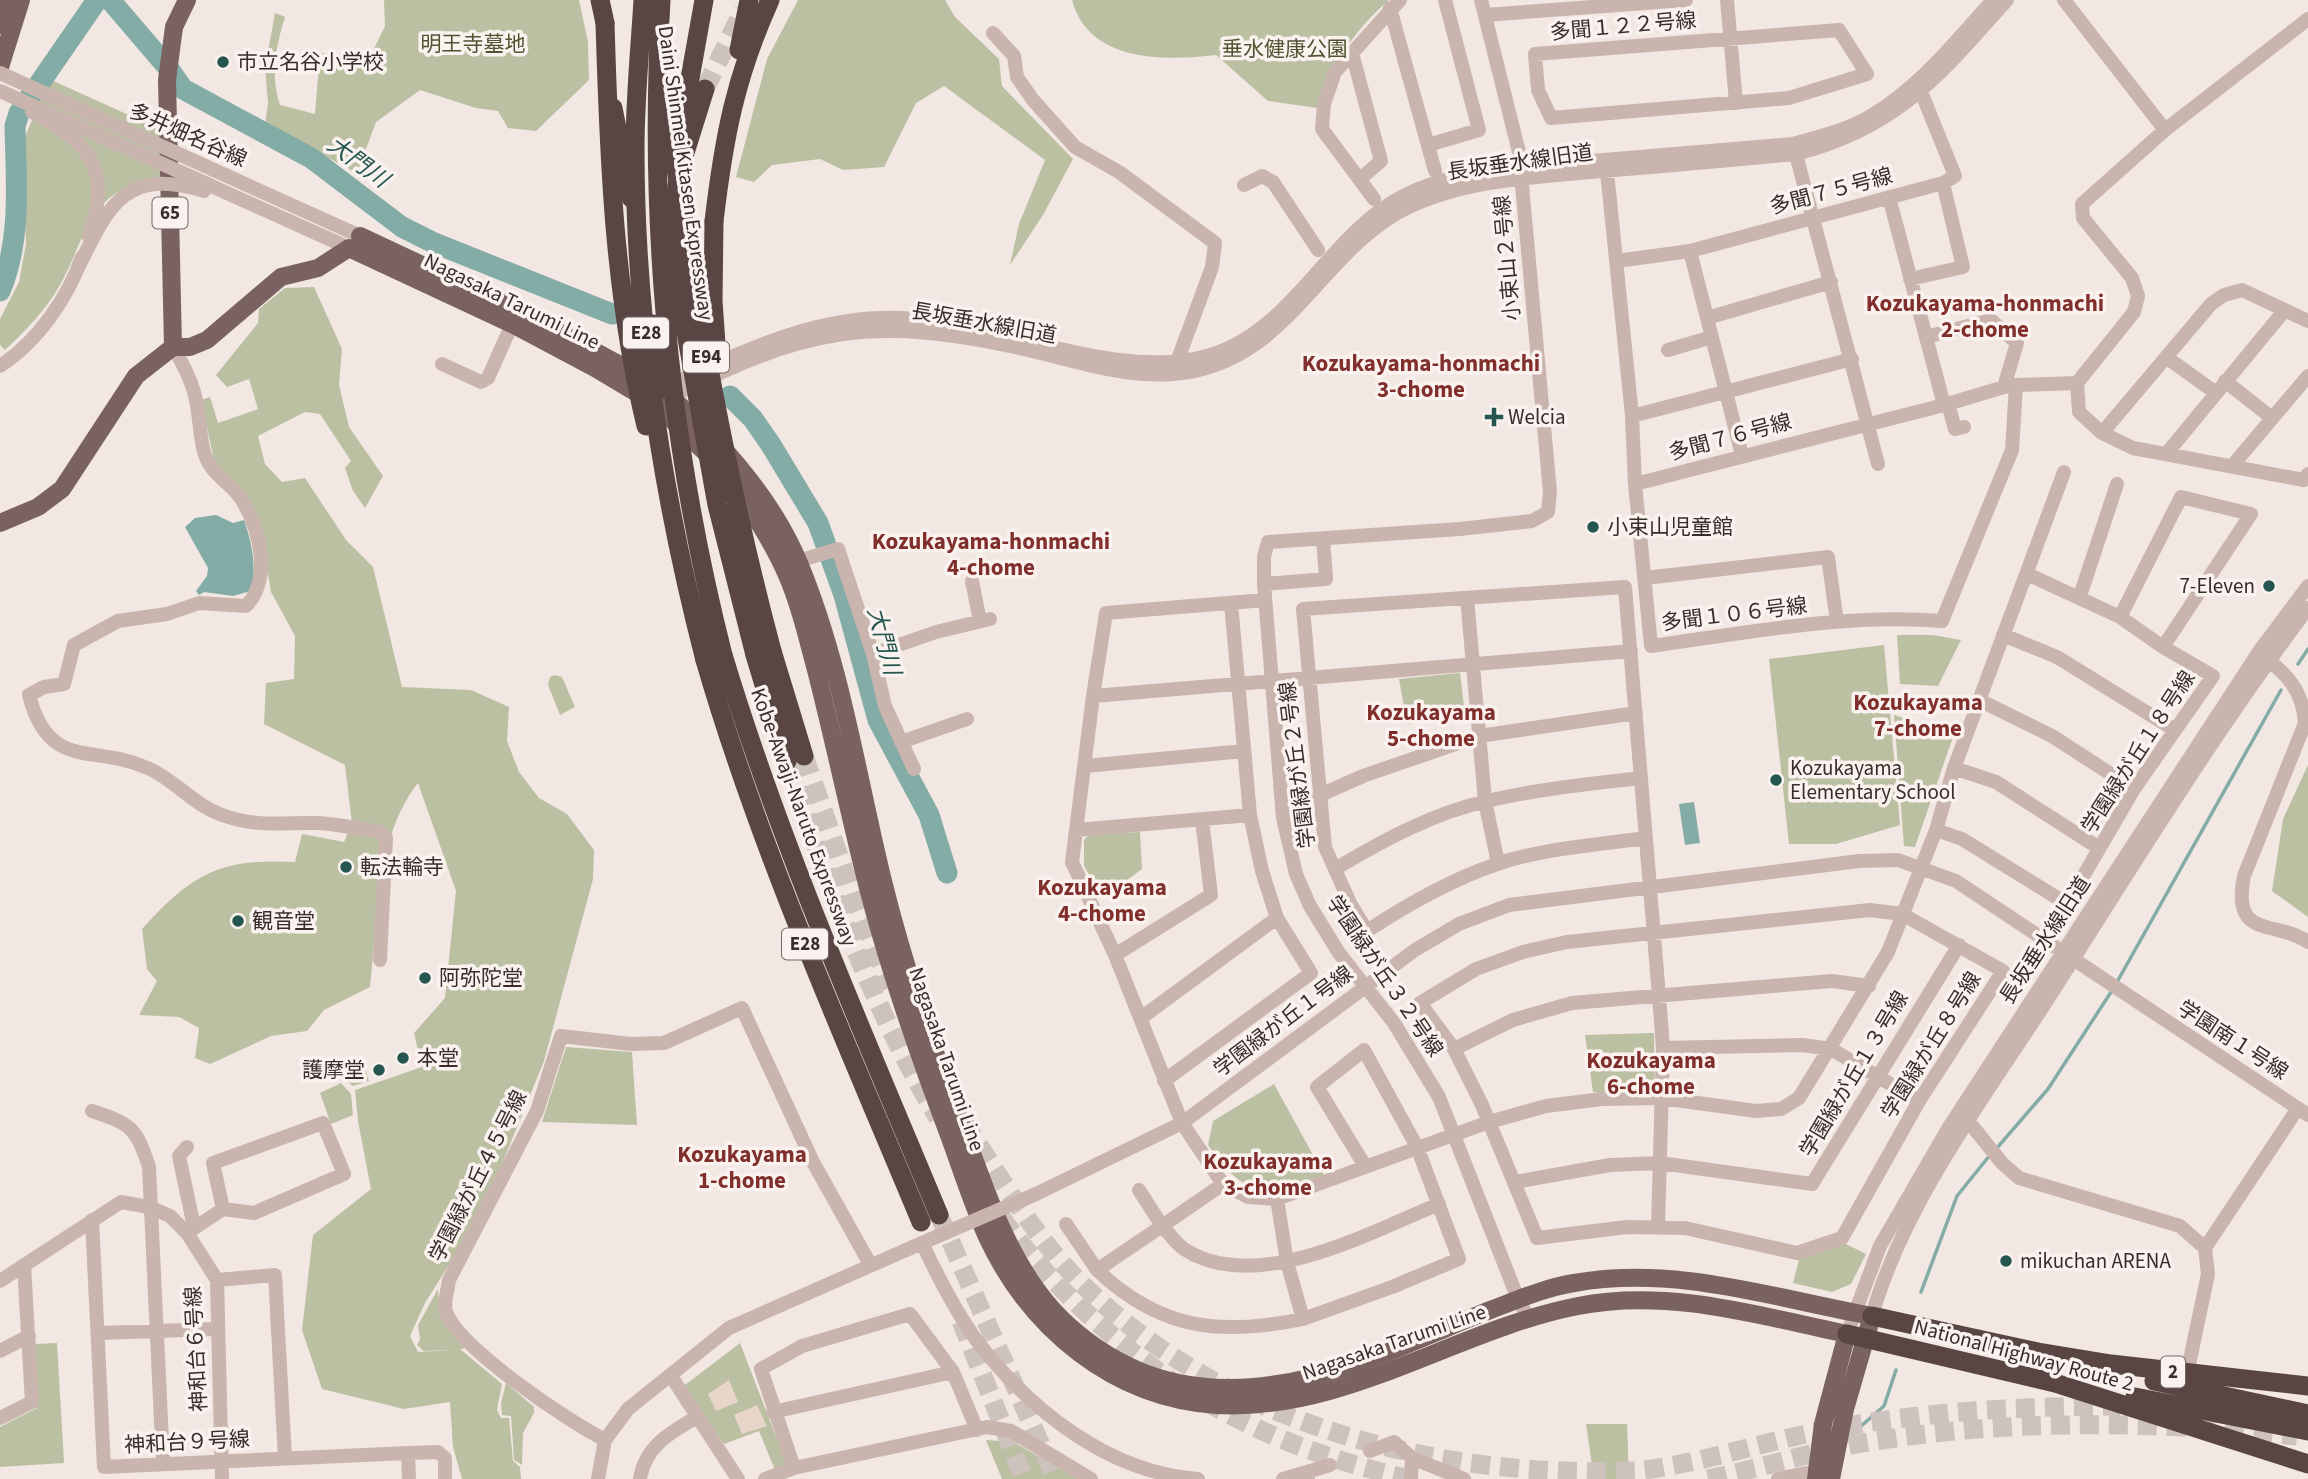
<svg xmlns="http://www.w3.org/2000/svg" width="2308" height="1479" font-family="'Source Sans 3','Noto Sans JP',sans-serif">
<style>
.green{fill:#bcc0a3}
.plaza{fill:#e8d5ca}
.water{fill:#83aca6}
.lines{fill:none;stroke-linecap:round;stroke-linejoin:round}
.stream{stroke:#83aca6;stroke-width:3.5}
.river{stroke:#83aca6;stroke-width:21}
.highway-tunnel{stroke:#cdc2be;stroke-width:19;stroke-dasharray:19 10;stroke-linecap:butt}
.minor{stroke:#c9b5ae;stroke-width:14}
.major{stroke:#79625f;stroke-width:18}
.highway{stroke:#594644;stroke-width:19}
.minor-bridge{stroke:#c9b5ae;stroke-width:14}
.highway-bridge{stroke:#594644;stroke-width:19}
.poi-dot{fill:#255750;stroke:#f9f2ee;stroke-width:2.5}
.labels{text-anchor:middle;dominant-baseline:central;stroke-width:7;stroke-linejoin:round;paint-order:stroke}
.shield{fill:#f9f2ee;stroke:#736866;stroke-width:2}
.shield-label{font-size:19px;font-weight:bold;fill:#392d2c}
.street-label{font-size:21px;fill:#392d2c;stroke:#f9f2ee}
.park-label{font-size:21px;fill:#4f5532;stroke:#f9f2ee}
.poi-label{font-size:21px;fill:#392d2c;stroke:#f9f2ee;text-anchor:start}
.water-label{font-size:23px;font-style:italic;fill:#255750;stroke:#f9f2ee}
.neighbourhood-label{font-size:23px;font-weight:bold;fill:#812f2c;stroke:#f9f2ee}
</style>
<rect width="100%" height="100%" fill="#f2e7e2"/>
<path class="green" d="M384,0H579L588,42L589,80L536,131L508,128L498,111L476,108L420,90L376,122L357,173L265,125L268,103L265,68L275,13L285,17C276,45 270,77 280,105L315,114L320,53L371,55L385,26Z
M798,0H945L955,17L999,59L1002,86L1073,159L1043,215L1010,265L1019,224L1045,160L944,86L916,103L884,167L843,170L820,159L772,165L754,182L736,177L767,59Z
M1072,0H1389C1353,31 1333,64 1317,108L1268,101L1216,55C1165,61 1089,63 1072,0Z
M49,79L164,131L166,180C83,182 88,245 52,298C38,318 22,334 5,350L0,345V319L19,282L26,244L22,154L25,137Z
M314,287L342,349L339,385L349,427L383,476L365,508L353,491L345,468L351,461L320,414L305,412L258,436L265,464L282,482L305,478L346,540L373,567L402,687L471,690L509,707L507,741L519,772L539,798L567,814L594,850L593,879L544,1061L491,1191L471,1230L425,1303L410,1336L418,1352L449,1350L424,1351L417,1345L420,1339L418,1325L438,1289C439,1316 446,1330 467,1348L460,1349L502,1384L497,1410L501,1418H509L513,1461L520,1467L521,1479H462L453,1447L450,1402L404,1409L322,1389L302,1330L313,1235L371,1189L358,1121L355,1090L422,1067L414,1033L445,998L456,891L418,783C375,837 378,921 370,987L324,1010L307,1031L271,1036L210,1064L195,1058L199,1028L179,1017L139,1015L157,981L147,969L142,929C192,874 220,858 295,862L302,834L344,842L352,824L345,765L264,724L266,683L294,679L295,636L271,592L265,557L215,464L201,400L210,397L218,423L258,409L249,379L227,387L216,375L258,323L259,309L285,288Z
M1897,635H1933L1961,640L1938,686L1900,684Z
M1884,645L1900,825L1836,844H1789L1769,659Z
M1460,673L1465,714L1407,724L1399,679Z
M555,675L562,677L575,707L560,715L548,685L550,677Z
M1894,715L1954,734L1915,847L1904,846Z
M2308,765V917L2272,891L2283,819Z
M1140,832L1142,869L1103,898L1084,866V840L1089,835Z
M1654,1033L1655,1086L1647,1094L1593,1092L1585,1035Z
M566,1047L632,1052L637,1125L542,1122Z
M362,1058L369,1081L353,1086L341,1077L339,1064Z
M341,1083L351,1094L353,1115L331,1124L320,1093Z
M1274,1084L1324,1175C1265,1196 1246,1200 1208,1145L1213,1121Z
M1842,1242L1866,1254L1851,1284L1832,1292L1793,1283L1800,1256Z
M57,1343L64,1463L0,1467V1427L37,1408L35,1344Z
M740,1343L787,1465L775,1470L759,1431L724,1444L685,1389V1385Z
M506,1383L534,1407V1413L523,1433L522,1465L514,1460L511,1416L502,1415L501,1403Z
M1586,1424H1627L1629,1479H1594Z
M986,1440L1014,1442L1078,1479H1002Z"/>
<path class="plaza" d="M729,1380L738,1402L716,1411L708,1394Z
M757,1405L767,1426L742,1434L734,1415Z"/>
<path class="water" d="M216,515L233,523L244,520C252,543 257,567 251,591L233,596L204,592L199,595L196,591L207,576L208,568L185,527L195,518Z
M1694,802L1700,843L1685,845L1679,804Z"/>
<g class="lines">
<path class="stream" d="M2298,664L2308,649
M2117,982L2281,690
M1996,1149L2048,1089L2113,989
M1921,1292L1957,1196L1990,1155
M1852,1434L1884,1406L1896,1370"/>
<path class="river" d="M110,0L169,69L183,89L311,158L402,227L432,242L612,314
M0,291C22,240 16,180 15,126L19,113L97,0
M730,396L753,419L771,445L818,523L844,595L878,720L929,815L947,873"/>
<path class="highway-tunnel" d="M705,89L743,10
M804,756L854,899L891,987
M787,761C828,884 871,1006 938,1118
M963,1121C998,1173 1030,1230 1073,1275C1217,1423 1432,1479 1637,1471C1698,1464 1756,1444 1815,1432C1915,1412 2018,1406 2120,1406
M939,1215L1056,1479
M1001,1217C1049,1283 1104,1333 1170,1380
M961,1321L1024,1479
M1205,1401C1269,1439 1337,1462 1409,1479
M1708,1479C1762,1468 1814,1451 1868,1442C2010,1419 2154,1421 2297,1436"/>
<path class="minor" d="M1481,0L1519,152L1550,492L1548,512L1532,521L1460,529L1268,542L1264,557V584L1283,818L1296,874L1310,906L1339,953L1394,1023L1439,1097L1518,1299L1529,1319
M1727,0L1736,103
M2064,0L2165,130
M1390,8L1435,171
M1485,15L1686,0
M2308,19L2165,130L2082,204L2083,218L2132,278L2138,296L2134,312L2077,383L2079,412L2102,433L2133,448L2304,480L2308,474
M1839,30L1867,74L1789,98L1551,118L1538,90L1535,54Z
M993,33L1014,56L1017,77L1033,100L1075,147L1119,172L1215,243L1212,267L1174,370
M1352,53L1381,161L1360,179
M32,112C92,142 112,172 89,237
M1428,145L1479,130L1445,0
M1794,147L1878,464
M1606,162L1632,416L1635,484L1944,405L1889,197
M214,170L360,236
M207,184L349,248
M1244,185L1262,176L1273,182L1318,250
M1374,199L1322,129L1324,104L1335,72L1400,0
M1690,251L1742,455
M1617,261L1690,251L1943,183L1955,176L1918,84
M1910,279L1963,267L1943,183
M1707,318L1831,282
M1926,337L1991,320L2017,343L2004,387L1944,405
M173,347C182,362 191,379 195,396C200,415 199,436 205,455C212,476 231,482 242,500C260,530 272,579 246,606L199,603L167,614L118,621L74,645L64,684L44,687L29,695C49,773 95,743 150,769C177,782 194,805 222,815C258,828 282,822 317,823C338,824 360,829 381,832L386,838L380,960
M1668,350L1712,337
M2166,357L2216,393
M442,364L481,382L488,378L512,324
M0,366C37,342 68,298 82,257
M2225,381L2272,418
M2016,385L2077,383
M664,388C740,353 813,315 900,318C997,321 1113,382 1207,356C1283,335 1319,256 1379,211C1411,187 1447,178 1486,170L1793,144C1819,136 1845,131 1869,117C1919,88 1955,42 1993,0
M667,399C804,328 872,315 1024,349C1072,360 1124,378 1173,374C1290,365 1318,249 1411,206C1470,179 1539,177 1602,171C1667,166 1731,160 1796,154C1898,128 1940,75 2007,0
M1948,404L1955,429L1964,427
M1632,416L1852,359
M2102,433L2211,304L2224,295L2242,290L2308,321
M2167,453L2284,311
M2232,466L2308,376
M1635,484L1651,646C1747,633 1845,613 1942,621L2012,450L2016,385L2004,387
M798,561L838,549L873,654L885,706L914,769
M1645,578L1828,557L1837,622
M972,581L980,621
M1264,584L1326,579L1323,538
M2080,596L2117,484
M1467,598L1485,801L1498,863
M2120,617L2181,497L2251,514L2163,647
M2003,635L2057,657L2175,730
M1631,651L1093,696L1072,862L1115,955L1182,1123L1223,1184L1248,1197L1277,1199L1489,1122L1546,1106L1602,1099L1661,1098L1756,1111L1781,1109L1799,1098L1888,952L1936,830L1954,768L2064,472
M873,654L936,632L990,619
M2261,655C2287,673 2303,691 2305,723L2244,876C2231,941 2276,919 2308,942
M1093,696L1106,613L1265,600
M1979,700L2052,736L2134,789
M901,742L967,719
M1085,766L1244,751
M1954,768L1996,782L2099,848
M1318,796L1363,776L1479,736L1636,713
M1077,830L1250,815
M1936,830L1962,839L2067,904L2134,789L2213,676L2163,647L2120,617L2027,574
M1646,838C1597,845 1544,848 1497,864C1450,880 1408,904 1367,931L1351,905L1325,847L1303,609L1625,587L1659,996L1663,1048L1658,1227
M1335,869C1382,841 1433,813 1487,801C1537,789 1589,784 1641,778
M1870,910L1902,914L2003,971L1919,1101L1842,1238L1797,1253L1685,1228L1627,1227L1537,1238L1482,1105L1454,1049L1420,1003L1476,969L1523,952L1567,942Z
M1115,955L1211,895L1202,820
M1141,1018L1277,918
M1663,1048L1802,1045L1831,1049L1919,1101
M1454,1049L1513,1020L1572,1003L1832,981L1869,986
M1164,1081L1311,973L1277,918L1262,871L1250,815L1231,603
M92,1111C131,1124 136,1127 149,1167L163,1463
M1969,1122L2002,1163L2019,1178L2180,1226L2205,1248
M187,1147L179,1156L194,1227
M1515,1182L1610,1165L1660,1163L1812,1184L1959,945
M1223,1184L1162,1226C1169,1233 1176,1244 1184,1249C1256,1296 1370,1232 1439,1204
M1139,1190L1162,1226L1097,1270C1160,1330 1221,1336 1303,1319
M1036,1194L1182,1123L1415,950L1459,924L1509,905L1859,861L1898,860L1956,881L2308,1115
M1277,1199L1287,1262L1303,1319L1392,1287L1459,1259L1417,1147L1364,1050L1317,1087L1365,1166
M92,1220L104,1467L408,1453L409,1479
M1066,1224L1097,1270
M187,1233L223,1209L213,1163L323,1123L344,1174L254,1213L223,1209
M217,1280L275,1275L285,1458
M0,1281L121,1202L149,1207L170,1216L187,1233L217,1280L222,1479
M1872,1316C1903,1205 1984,1098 2046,1002C2131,869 2213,734 2308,608
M98,1333L217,1329
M1847,1334L1880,1246L1949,1127L2258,653L2308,586
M0,1351L29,1336
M2187,1374L2208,1274L2205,1248L2298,1108
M671,1376L738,1479
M773,1412L953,1372
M0,1418L32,1402L24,1265
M605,1440C568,1421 460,1349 446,1312C443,1303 448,1290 449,1280L537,1111L561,1036L631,1044L664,1043L742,1008L813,1162L870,1264
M1370,1451L1394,1442L1412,1458L1464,1479
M408,1453L438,1452L445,1458V1479
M794,1468L761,1369L802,1346L910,1314L953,1372L977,1430
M1307,1472L1330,1465
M598,1479L605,1440L628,1409L729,1328L922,1243C938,1277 955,1311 977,1341C1030,1410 1109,1473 1198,1479
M640,1479C645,1446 670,1433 697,1417
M765,1479L794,1468L987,1427L1011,1431L1091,1479
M1283,1479L1307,1472L1308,1479
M1411,1479L1412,1458
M1778,1479L1817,1471"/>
<path class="major" d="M0,25L7,0
M0,67L21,0
M360,236L518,310L644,378
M173,347H190L207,340L281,277L318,268L349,248L512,324L595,368L657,405L712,459
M173,347L167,80L174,27L187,0
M667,394C721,441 771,496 799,563C841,664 857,775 883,881C904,967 933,1049 964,1132C984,1184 1001,1239 1034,1286C1066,1333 1122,1372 1179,1383C1285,1405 1389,1351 1485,1312C1515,1301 1543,1288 1574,1283C1676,1265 1773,1298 1872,1316L1845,1409L1831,1479
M732,483C753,512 772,541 786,573C800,605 808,640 817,674C835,745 850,817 868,888C890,973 919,1056 950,1138C962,1171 973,1205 987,1237C1030,1329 1113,1398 1216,1405C1346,1412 1455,1330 1578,1306C1669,1288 1760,1316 1847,1334L1823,1424L1816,1479
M0,523L38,507L62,489L136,376L173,347"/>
<path class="highway" d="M600,0L605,23
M739,50L749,0
M613,108L631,198
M714,221C724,137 735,78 770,0
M667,255L679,172L705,89
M653,324L662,389
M772,651L804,756
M723,655C781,847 862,1030 939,1215
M755,655L787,761
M705,660C761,853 844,1037 921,1222
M1872,1316L2038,1352L2111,1364L2308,1386
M1847,1334L2055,1383L2308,1464
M2154,1381L2308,1414
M2135,1397L2308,1431"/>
<path class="minor-bridge" d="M0,73L214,170
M0,91L207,184
M78,268C109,205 125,167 204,191
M922,1243L1036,1194"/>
<path class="highway-bridge" d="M643,0C640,50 635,99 635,149C635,321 662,494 705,660
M661,0C648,222 668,439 723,655
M605,23C609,160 614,293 646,426
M666,95C691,283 723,468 772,651
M679,140L704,0
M714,221L713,301L717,358
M669,238L717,505L755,655"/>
</g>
<g class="poi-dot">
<circle cx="223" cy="62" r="7"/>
<path d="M1490.5 406.5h7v7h7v7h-7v7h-7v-7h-7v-7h7z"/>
<circle cx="1593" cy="527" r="7"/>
<circle cx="2269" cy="586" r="7"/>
<circle cx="1776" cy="780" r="7"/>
<circle cx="346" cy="867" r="7"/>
<circle cx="238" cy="921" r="7"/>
<circle cx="425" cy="978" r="7"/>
<circle cx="403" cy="1058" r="7"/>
<circle cx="379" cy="1070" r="7"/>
<circle cx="2006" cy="1261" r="7"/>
</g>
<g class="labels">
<g class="shield">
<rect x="152.5" y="197.5" width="35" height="31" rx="5"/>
<rect x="623" y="317.5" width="46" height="31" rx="5"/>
<rect x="683" y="341.5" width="46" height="31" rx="5"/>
<rect x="782" y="928.5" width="46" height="31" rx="5"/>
<rect x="2161" y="1356.5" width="24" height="31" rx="5"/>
</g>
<g class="shield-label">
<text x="170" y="213">65</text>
<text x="646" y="333">E28</text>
<text x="706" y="357">E94</text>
<text x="805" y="944">E28</text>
<text x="2173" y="1372">2</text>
</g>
<g class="street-label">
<text transform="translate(1623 26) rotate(-5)">多聞１２２号線</text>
<text transform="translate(188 135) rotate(24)">多井畑名谷線</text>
<text transform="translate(1520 162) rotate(-8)">長坂垂水線旧道</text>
<text transform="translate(686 173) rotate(82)">Daini Shinmei Kitasen Expressway</text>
<text transform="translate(1831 191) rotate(-15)">多聞７５号線</text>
<text transform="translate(1507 258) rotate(-95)">小束山２号線</text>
<text transform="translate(512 301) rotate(26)">Nagasaka Tarumi Line</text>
<text transform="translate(984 323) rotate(10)">長坂垂水線旧道</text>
<text transform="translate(1730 437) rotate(-15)">多聞７６号線</text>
<text transform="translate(1734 614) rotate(-7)">多聞１０６号線</text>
<text transform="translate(2138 752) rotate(-57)">学園緑が丘１８号線</text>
<text transform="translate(1297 765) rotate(-97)">学園緑が丘２号線</text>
<text transform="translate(804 817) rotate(70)">Kobe-Awaji-Naruto Expressway</text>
<text transform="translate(2045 940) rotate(-57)">長坂垂水線旧道</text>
<text transform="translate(1385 976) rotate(56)">学園緑が丘３２号線</text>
<text transform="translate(1283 1021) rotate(-37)">学園緑が丘１号線</text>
<text transform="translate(2233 1040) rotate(33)">学園南１号線</text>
<text transform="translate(1931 1045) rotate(-58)">学園緑が丘８号線</text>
<text transform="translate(947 1059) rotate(71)">Nagasaka Tarumi Line</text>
<text transform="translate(1854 1074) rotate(-59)">学園緑が丘１３号線</text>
<text transform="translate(478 1176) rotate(-63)">学園緑が丘４５号線</text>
<text transform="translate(1394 1342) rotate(-19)">Nagasaka Tarumi Line</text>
<text transform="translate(196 1349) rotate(-93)">神和台６号線</text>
<text transform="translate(2024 1355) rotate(15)">National Highway Route 2</text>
<text transform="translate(187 1442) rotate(-3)">神和台９号線</text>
</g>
<g class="park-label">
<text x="473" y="44">明王寺墓地</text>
<text x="1285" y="49">垂水健康公園</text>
</g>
<g class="poi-label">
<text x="237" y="62">市立名谷小学校</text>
<text x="1508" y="417">Welcia</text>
<text x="1607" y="527">小束山児童館</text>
<text x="2255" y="586" text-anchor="end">7-Eleven</text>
<text x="1790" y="768">Kozukayama<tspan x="1790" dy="24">Elementary School</tspan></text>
<text x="360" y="867">転法輪寺</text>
<text x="252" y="921">観音堂</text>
<text x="439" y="978">阿弥陀堂</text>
<text x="417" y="1058">本堂</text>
<text x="365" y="1070" text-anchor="end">護摩堂</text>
<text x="2020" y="1261">mikuchan ARENA</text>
</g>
<g class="water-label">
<text transform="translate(358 162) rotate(36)">大門川</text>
<text transform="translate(884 641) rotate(75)">大門川</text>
</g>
<g class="neighbourhood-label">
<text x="1985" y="303">Kozukayama-honmachi<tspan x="1985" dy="26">2-chome</tspan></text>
<text x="1421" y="363">Kozukayama-honmachi<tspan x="1421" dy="26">3-chome</tspan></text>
<text x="991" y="541">Kozukayama-honmachi<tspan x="991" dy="26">4-chome</tspan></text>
<text x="1918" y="702">Kozukayama<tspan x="1918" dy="26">7-chome</tspan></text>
<text x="1431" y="712">Kozukayama<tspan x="1431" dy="26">5-chome</tspan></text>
<text x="1102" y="887">Kozukayama<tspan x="1102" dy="26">4-chome</tspan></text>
<text x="1651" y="1060">Kozukayama<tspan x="1651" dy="26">6-chome</tspan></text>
<text x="742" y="1154">Kozukayama<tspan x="742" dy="26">1-chome</tspan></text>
<text x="1268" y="1161">Kozukayama<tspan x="1268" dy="26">3-chome</tspan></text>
</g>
</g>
</svg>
